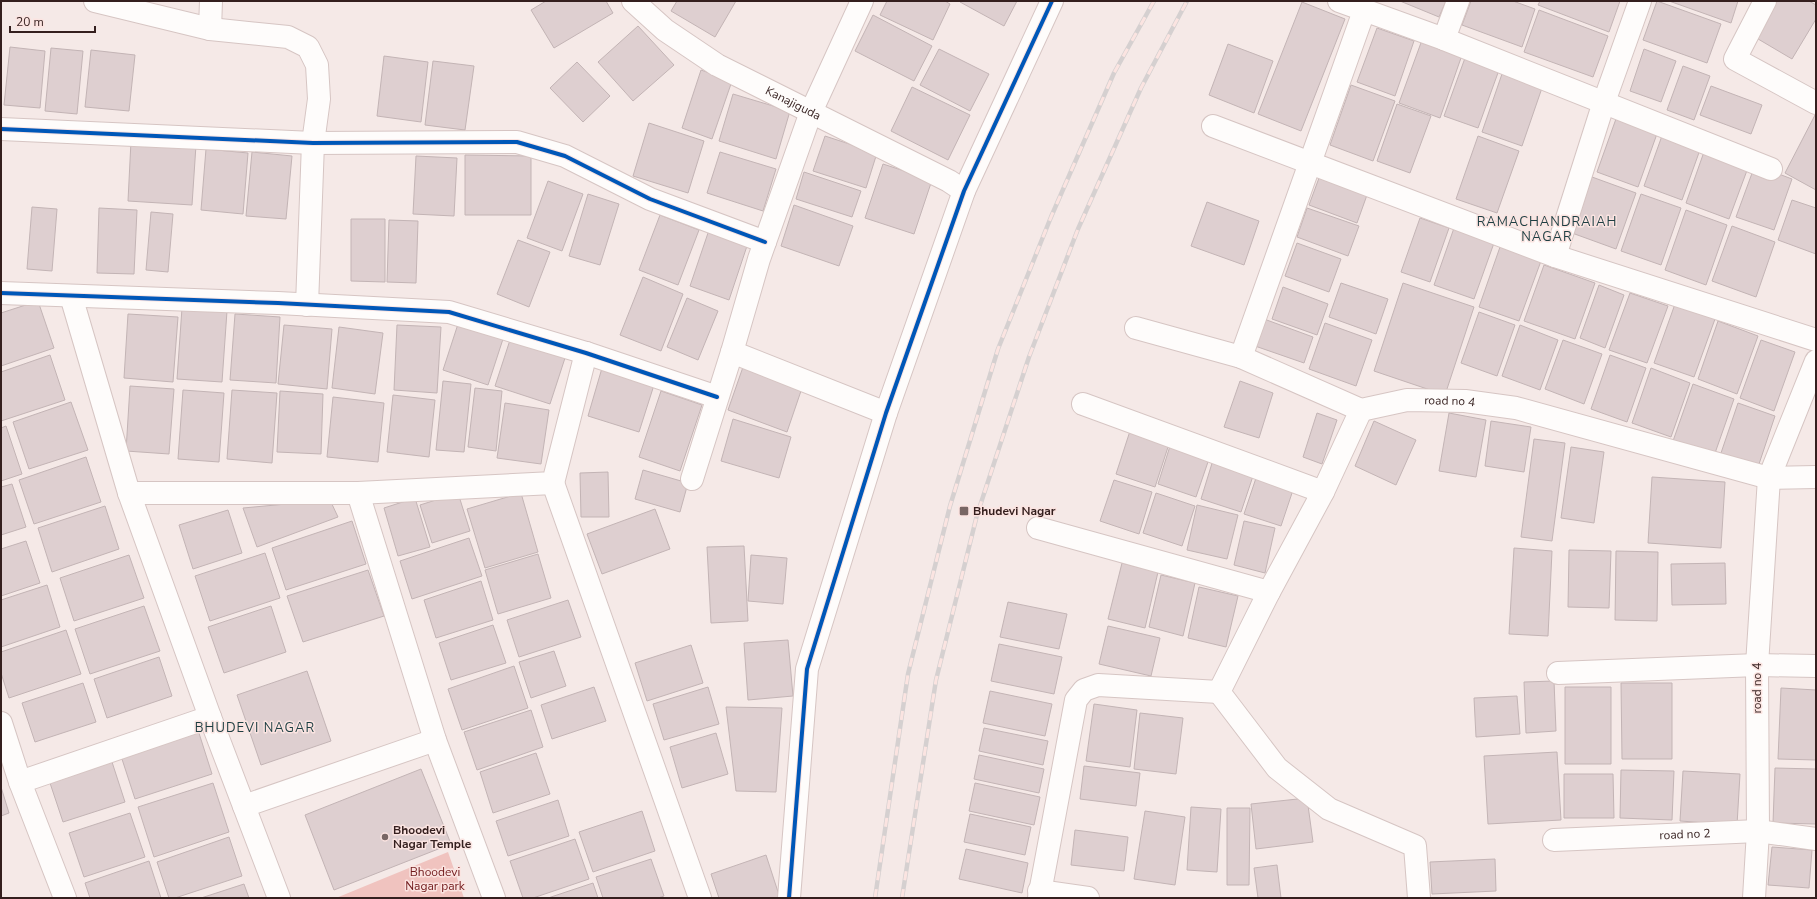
<svg xmlns="http://www.w3.org/2000/svg" width="1817" height="899" font-family="'Nunito Sans',sans-serif">
<style>
.green{fill:#f0c3bf}
.building{fill:#decfd0;stroke:#c3b4b5}
.lines{fill:none;stroke-linecap:round;stroke-linejoin:round}
.minor-casing{stroke:#d6c5c3;stroke-width:24}
.minor{stroke:#fefcfb;stroke-width:22}
.rail-casing{stroke:#d5d0d0;stroke-width:4.5}
.rail{stroke:#fbe4e1;stroke-width:3;stroke-dasharray:9;stroke-linecap:butt}
.cycleway-casing{stroke:#fbe4e1;stroke-width:6}
.cycleway{stroke:#0057b8;stroke-width:4}
.poi-dot{fill:#786664;stroke:#fbe4e1;stroke-width:1.5}
.labels{text-anchor:middle;dominant-baseline:central;stroke-width:3;stroke-linejoin:round;paint-order:stroke}
.street-label{font-size:12px;fill:#341f1e;stroke:#fbe4e1}
.poi-label{font-size:12px;font-weight:bold;fill:#341f1e;stroke:#fbe4e1;text-anchor:start}
.park-label{font-size:12px;fill:#71191b;stroke:#fbe4e1}
.neighbourhood-label{font-size:13px;letter-spacing:1px;fill:#1c3e42;stroke:#fbe4e1}
</style>
<rect width="100%" height="100%" fill="#f5e9e7"/>
<path class="green" d="M448,852L464,898H336Z"/>
<path class="building" d="M546,1H606L613,13L554,48L531,10Z
M677,1H736L715,37L671,11Z
M887,1H945L950,4L933,40L880,15Z
M960,1H1017L1004,26L960,2Z
M1400,1H1446L1439,17Z
M1471,1H1513L1535,9L1522,47L1462,25Z
M1540,1H1620L1609,32L1538,5Z
M1657,1L1721,24L1707,63L1643,40Z
M1669,1H1738L1731,23Z
M1773,1H1809L1816,5V19L1792,59L1753,36Z
M1302,2L1345,19L1301,131L1258,114Z
M1539,10L1608,36L1593,77L1524,52Z
M873,15L932,46L914,81L855,51Z
M638,26L674,65L633,101L598,62Z
M1377,28L1414,41L1395,96L1357,82Z
M1422,40L1462,55L1440,118L1399,103Z
M1228,44L1273,61L1254,113L1209,95Z
M10,47L45,51L40,108L4,105Z
M51,48L83,51L77,114L45,111Z
M939,49L989,74L970,111L920,85Z
M1644,49L1676,61L1661,102L1630,91Z
M91,50L135,55L129,111L85,107Z
M384,56L428,62L421,122L377,116Z
M1465,58L1499,70L1478,128L1444,116Z
M433,61L474,66L465,130L425,125Z
M577,62L610,96L583,122L550,88Z
M1683,66L1710,76L1694,120L1667,110Z
M701,70L732,81L712,139L682,128Z
M1503,71L1543,85L1522,146L1482,132Z
M1351,85L1395,101L1373,161L1330,145Z
M1711,86L1762,105L1751,134L1700,115Z
M912,87L970,115L948,160L891,131Z
M733,94L790,111L776,159L719,141Z
M1397,104L1431,116L1410,173L1377,161Z
M1815,115L1816,116V190L1785,173Z
M1617,116L1658,131L1638,187L1597,172Z
M649,123L704,141L688,193L633,176Z
M1663,133L1701,147L1682,200L1644,186Z
M825,136L877,153L866,188L813,171Z
M1478,136L1519,151L1497,213L1456,199Z
M131,141L196,145L192,205L128,201Z
M206,149L248,153L243,214L201,210Z
M1705,149L1749,165L1729,219L1686,203Z
M252,152L292,156L286,219L246,216Z
M720,152L776,169L763,211L707,193Z
M465,155L531,156V215H465Z
M416,156L457,158L454,216L413,214Z
M883,164L932,180L914,234L865,218Z
M1755,165L1792,179L1774,230L1736,217Z
M804,172L861,191L852,217L796,199Z
M1592,177L1636,193L1616,249L1572,233Z
M1319,178L1367,195L1357,223L1309,205Z
M548,181L583,194L562,251L527,238Z
M588,194L619,204L600,265L569,256Z
M1641,194L1681,208L1661,265L1621,251Z
M1792,200L1816,208V254L1778,240Z
M1207,202L1259,221L1244,265L1191,246Z
M794,205L853,226L839,266L781,246Z
M32,207L57,209L52,271L27,269Z
M99,208L137,210L134,274L97,273Z
M1307,208L1359,226L1348,256L1297,237Z
M1686,210L1727,225L1706,285L1665,270Z
M151,212L173,214L168,272L146,270Z
M660,215L699,230L678,285L639,270Z
M1420,218L1449,228L1430,282L1401,272Z
M351,219H385V282L351,281Z
M389,220L418,221L416,283L387,282Z
M1732,226L1775,242L1756,297L1712,281Z
M1454,228L1494,243L1474,299L1434,285Z
M709,230L748,243L729,300L690,286Z
M518,240L550,252L529,307L497,294Z
M1297,243L1341,259L1329,292L1285,276Z
M1500,247L1541,261L1519,321L1479,307Z
M1544,265L1595,283L1575,339L1524,321Z
M643,277L683,294L661,351L620,335Z
M1341,283L1388,299L1376,334L1329,317Z
M1403,283L1474,307L1445,395L1374,371Z
M1599,285L1624,295L1605,348L1580,338Z
M1283,287L1328,304L1317,335L1272,319Z
M1630,293L1668,306L1647,363L1609,350Z
M687,298L718,311L698,360L667,347Z
M38,301L54,348L1,366V313Z
M1675,304L1715,319L1694,377L1654,363Z
M182,308L227,311L222,382L177,379Z
M1479,312L1515,325L1497,376L1461,363Z
M128,314L178,317L173,382L124,378Z
M235,314L280,317L276,383L230,380Z
M1264,319L1313,337L1304,363L1255,346Z
M1718,321L1758,336L1737,394L1698,379Z
M1325,323L1372,340L1356,386L1309,369Z
M458,324L503,339L488,385L443,370Z
M284,325L332,329L327,389L278,384Z
M397,325L441,327L437,393L394,390Z
M1520,325L1558,340L1540,390L1502,376Z
M339,327L383,333L375,394L332,388Z
M510,340L565,358L550,404L495,386Z
M1563,340L1602,354L1584,404L1545,389Z
M1761,340L1795,352L1774,411L1740,398Z
M50,355L65,400L1,421V372Z
M1610,355L1646,368L1627,422L1591,409Z
M743,367L802,388L787,432L728,410Z
M602,368L654,385L639,432L588,416Z
M1651,368L1690,383L1671,437L1632,423Z
M443,381L471,384L464,452L436,450Z
M1240,381L1273,393L1259,438L1224,427Z
M1693,384L1734,399L1714,456L1673,441Z
M130,386L174,389L169,454L126,451Z
M475,388L502,391L496,451L468,447Z
M183,390L224,393L219,462L178,459Z
M232,390L277,393L272,463L227,459Z
M280,391L323,394L321,454L277,452Z
M661,391L702,405L680,471L639,457Z
M393,395L435,400L429,457L387,452Z
M333,397L384,403L378,462L327,457Z
M71,402L88,450L29,469L13,422Z
M505,403L549,410L541,464L497,458Z
M1738,403L1775,416L1758,467L1721,453Z
M1317,413L1337,420L1322,464L1303,457Z
M1449,413L1486,420L1476,477L1439,471Z
M733,419L791,437L779,478L721,461Z
M1374,421L1416,440L1396,485L1355,466Z
M1491,421L1531,427L1524,472L1485,466Z
M6,426L22,474L1,481V428Z
M1130,431L1169,444L1155,487L1116,474Z
M1534,439L1565,443L1552,541L1521,537Z
M1171,443L1210,456L1196,497L1158,484Z
M1571,447L1604,452L1594,523L1561,518Z
M86,457L101,502L34,524L19,480Z
M1213,460L1254,473L1241,512L1201,499Z
M643,470L688,483L680,512L635,499Z
M608,472L609,517H581L580,473Z
M1258,472L1295,484L1281,526L1244,514Z
M1652,477L1725,482L1721,548L1648,543Z
M1114,480L1152,492L1139,534L1100,521Z
M12,484L26,527L1,535V487Z
M458,493L470,531L432,543L420,505Z
M521,493L538,552L485,568L467,509Z
M1156,493L1195,506L1182,546L1143,533Z
M415,498L430,547L398,556L384,508Z
M330,500L338,517L257,547L243,508Z
M1197,505L1238,515L1227,559L1187,550Z
M105,506L119,549L52,572L38,528Z
M655,509L670,549L602,574L587,534Z
M228,510L242,553L193,569L179,525Z
M352,521L366,564L286,590L272,548Z
M1244,521L1275,528L1265,573L1234,565Z
M469,538L482,576L412,599L400,561Z
M26,541L40,583L1,596V549Z
M744,546L748,621L711,623L707,547Z
M1514,548L1552,551L1548,636L1509,634Z
M1569,550L1611,551L1609,608L1568,607Z
M1616,551L1658,552L1657,621L1615,620Z
M265,553L280,598L210,621L195,576Z
M538,554L551,598L498,614L485,570Z
M129,555L144,598L74,621L60,578Z
M751,555L787,558L783,604L748,601Z
M1122,563L1158,572L1145,628L1108,619Z
M1725,563L1726,604L1672,605L1671,564Z
M368,570L384,616L303,642L287,596Z
M1161,575L1195,583L1183,636L1149,627Z
M481,581L493,620L436,638L424,600Z
M47,585L60,627L1,647V600Z
M1199,587L1238,596L1226,647L1188,638Z
M568,600L581,637L519,657L507,620Z
M1008,602L1067,614L1059,649L1000,637Z
M144,606L160,651L90,674L75,629Z
M271,606L286,652L224,673L208,627Z
M493,625L506,663L451,680L439,643Z
M1108,626L1160,638L1151,676L1099,664Z
M66,630L81,674L9,698L1,673V652Z
M788,640L793,696L748,700L744,643Z
M999,644L1062,657L1054,694L991,681Z
M691,645L703,683L647,701L635,663Z
M554,651L566,686L531,698L519,662Z
M159,657L172,696L107,718L94,679Z
M514,666L528,708L462,730L448,689Z
M307,671L331,741L261,765L237,695Z
M1554,681L1556,731L1526,733L1524,682Z
M83,683L96,722L35,742L22,703Z
M1621,683H1672V759H1622Z
M594,687L606,721L552,739L541,705Z
M708,687L719,724L664,740L653,704Z
M1565,687H1611V764H1565Z
M1781,688L1816,690V760L1778,759Z
M990,691L1052,704L1045,736L983,723Z
M1517,696L1520,734L1476,737L1474,698Z
M1094,704L1137,710L1130,767L1086,761Z
M726,707L782,708L776,792L736,791Z
M531,710L543,747L477,770L464,732Z
M1140,713L1183,718L1176,774L1134,769Z
M984,728L1048,741L1043,765L979,751Z
M198,730L212,774L135,799L121,756Z
M716,733L728,774L682,788L670,747Z
M1557,752L1561,820L1488,824L1484,756Z
M536,753L550,794L493,813L480,772Z
M979,755L1044,769L1039,793L974,779Z
M112,762L125,802L63,822L50,783Z
M1084,766L1140,773L1136,806L1080,799Z
M1775,768L1816,769V824L1773,823Z
M421,769L451,844L334,890L305,815Z
M1621,770L1674,771L1672,820L1620,818Z
M1683,771L1740,774L1737,825L1680,821Z
M1564,774H1613L1614,818H1564Z
M213,783L229,832L154,857L138,807Z
M975,783L1040,797L1034,825L969,811Z
M1,787L9,813L1,816Z
M1307,798L1313,842L1256,849L1251,804Z
M558,800L569,836L508,856L496,821Z
M1191,807L1221,809L1217,872L1187,870Z
M1227,808H1250L1249,885H1227Z
M642,811L655,851L593,872L579,832Z
M1145,811L1185,817L1175,885L1134,879Z
M130,813L145,857L84,877L69,833Z
M970,814L1031,827L1025,855L964,842Z
M1075,830L1128,837L1124,871L1071,865Z
M229,837L242,876L175,898H169L157,862Z
M575,839L589,879L533,898H523L510,861Z
M1772,847L1812,850L1809,888L1768,885Z
M966,849L1028,863L1022,893L959,879Z
M766,855L780,898H719L711,874Z
M651,859L664,896L658,898H603L596,877Z
M1495,859L1496,891L1432,894L1430,862Z
M149,861L161,898H90L85,883Z
M1277,865L1281,898H1258L1254,868Z
M593,883L598,898H548Z
M244,884L249,898H201Z"/>
<g class="lines">
<defs>
<g id="minor">
<path d="M95,1L210,29L288,37L308,47L317,65L319,99L313,143L307,305"/>
<path id="s1" d="M633,1L665,30L717,65L949,181L964,191"/>
<path d="M1339,1L1444,39L1771,169"/>
<path d="M1765,1L1735,59L1816,103"/>
<path d="M210,29L211,1"/>
<path d="M1444,39L1458,1"/>
<path d="M1213,126L1555,256L1816,340"/>
<path d="M1,129L313,143L517,142L565,156L650,199L765,242"/>
<path d="M1555,256L1604,102L1640,1"/>
<path d="M1,293L278,303L449,312L586,353L717,397"/>
<path d="M71,296L129,493L210,717L279,898"/>
<path id="s2" d="M1136,328L1241,357L1361,410L1407,400L1465,401L1516,408L1769,478L1816,477"/>
<path d="M732,352L886,413"/>
<path d="M1241,357L1364,11"/>
<path d="M1083,404L1323,492"/>
<path d="M692,479L732,352L759,259L811,112L862,1"/>
<path d="M553,483L700,898"/>
<path d="M129,493H358L553,483L586,353"/>
<path d="M358,493L435,740L494,898"/>
<path d="M1038,528L1269,592"/>
<path d="M1558,673L1757,665L1816,666"/>
<path d="M1219,692L1277,768L1329,809L1415,846L1419,898"/>
<path d="M1,723L20,782L65,898"/>
<path d="M20,782L210,717"/>
<path d="M244,806L435,740"/>
<path id="s3" d="M1554,840L1758,831L1816,839"/>
<path d="M1039,891L1088,898"/>
<path d="M789,898L807,669L886,413L964,191L1052,1"/>
<path d="M1039,898L1076,700L1084,690L1098,685L1219,692L1269,592L1323,492L1361,410"/>
<path d="M1754,898L1758,831L1757,665L1769,478L1816,361"/>
</g>
</defs>
<use href="#minor" class="minor-casing"/>
<use href="#minor" class="minor"/>
<defs>
<path id="rail" d="M875,898L908,674L950,506L998,349L1051,217L1114,73L1154,1
M902,898L936,680L977,515L1029,357L1078,229L1141,88L1187,1"/>
</defs>
<use href="#rail" class="rail-casing"/>
<use href="#rail" class="rail"/>
<defs>
<path id="cycleway" d="M1,129L313,143L517,142L565,156L650,199L765,242
M1,293L278,303L449,312L586,353L717,397
M789,898L807,669L886,413L964,191L1052,1"/>
</defs>
<use href="#cycleway" class="cycleway-casing"/>
<use href="#cycleway" class="cycleway"/>
</g>
<g class="poi-dot">
<rect x="959" y="506" width="10" height="10" rx="2"/>
<circle cx="385" cy="837" r="4"/>
</g>
<g class="labels">
<g class="street-label">
<text stroke="none"><textPath href="#s1" startOffset="191">Kanajiguda</textPath></text>
<text stroke="none"><textPath href="#s2" startOffset="330">road no 4</textPath></text>
<text transform="translate(1757 688) rotate(-90)">road no 4</text>
<text stroke="none"><textPath href="#s3" startOffset="131">road no 2</textPath></text>
</g>
<g class="poi-label">
<text x="973" y="511">Bhudevi Nagar</text>
<text x="393" y="830">Bhoodevi<tspan x="393" dy="14">Nagar Temple</tspan></text>
</g>
<g class="park-label">
<text x="435" y="872">Bhoodevi<tspan x="435" dy="14">Nagar park</tspan></text>
</g>
<g class="neighbourhood-label">
<text x="1547" y="222">RAMACHANDRAIAH<tspan x="1547" dy="15">NAGAR</tspan></text>
<text x="255" y="728">BHUDEVI NAGAR</text>
</g>
</g>
<rect width="1817" height="899" fill="none" stroke="#341f1e" stroke-width="4"/>
<path d="M10 26v6h85v-6" fill="none" stroke="#341f1e" stroke-width="2"/>
<text x="16" y="26" font-size="12" fill="#341f1e" stroke="#fbe4e1" stroke-width="3" paint-order="stroke">20 m</text>
</svg>
